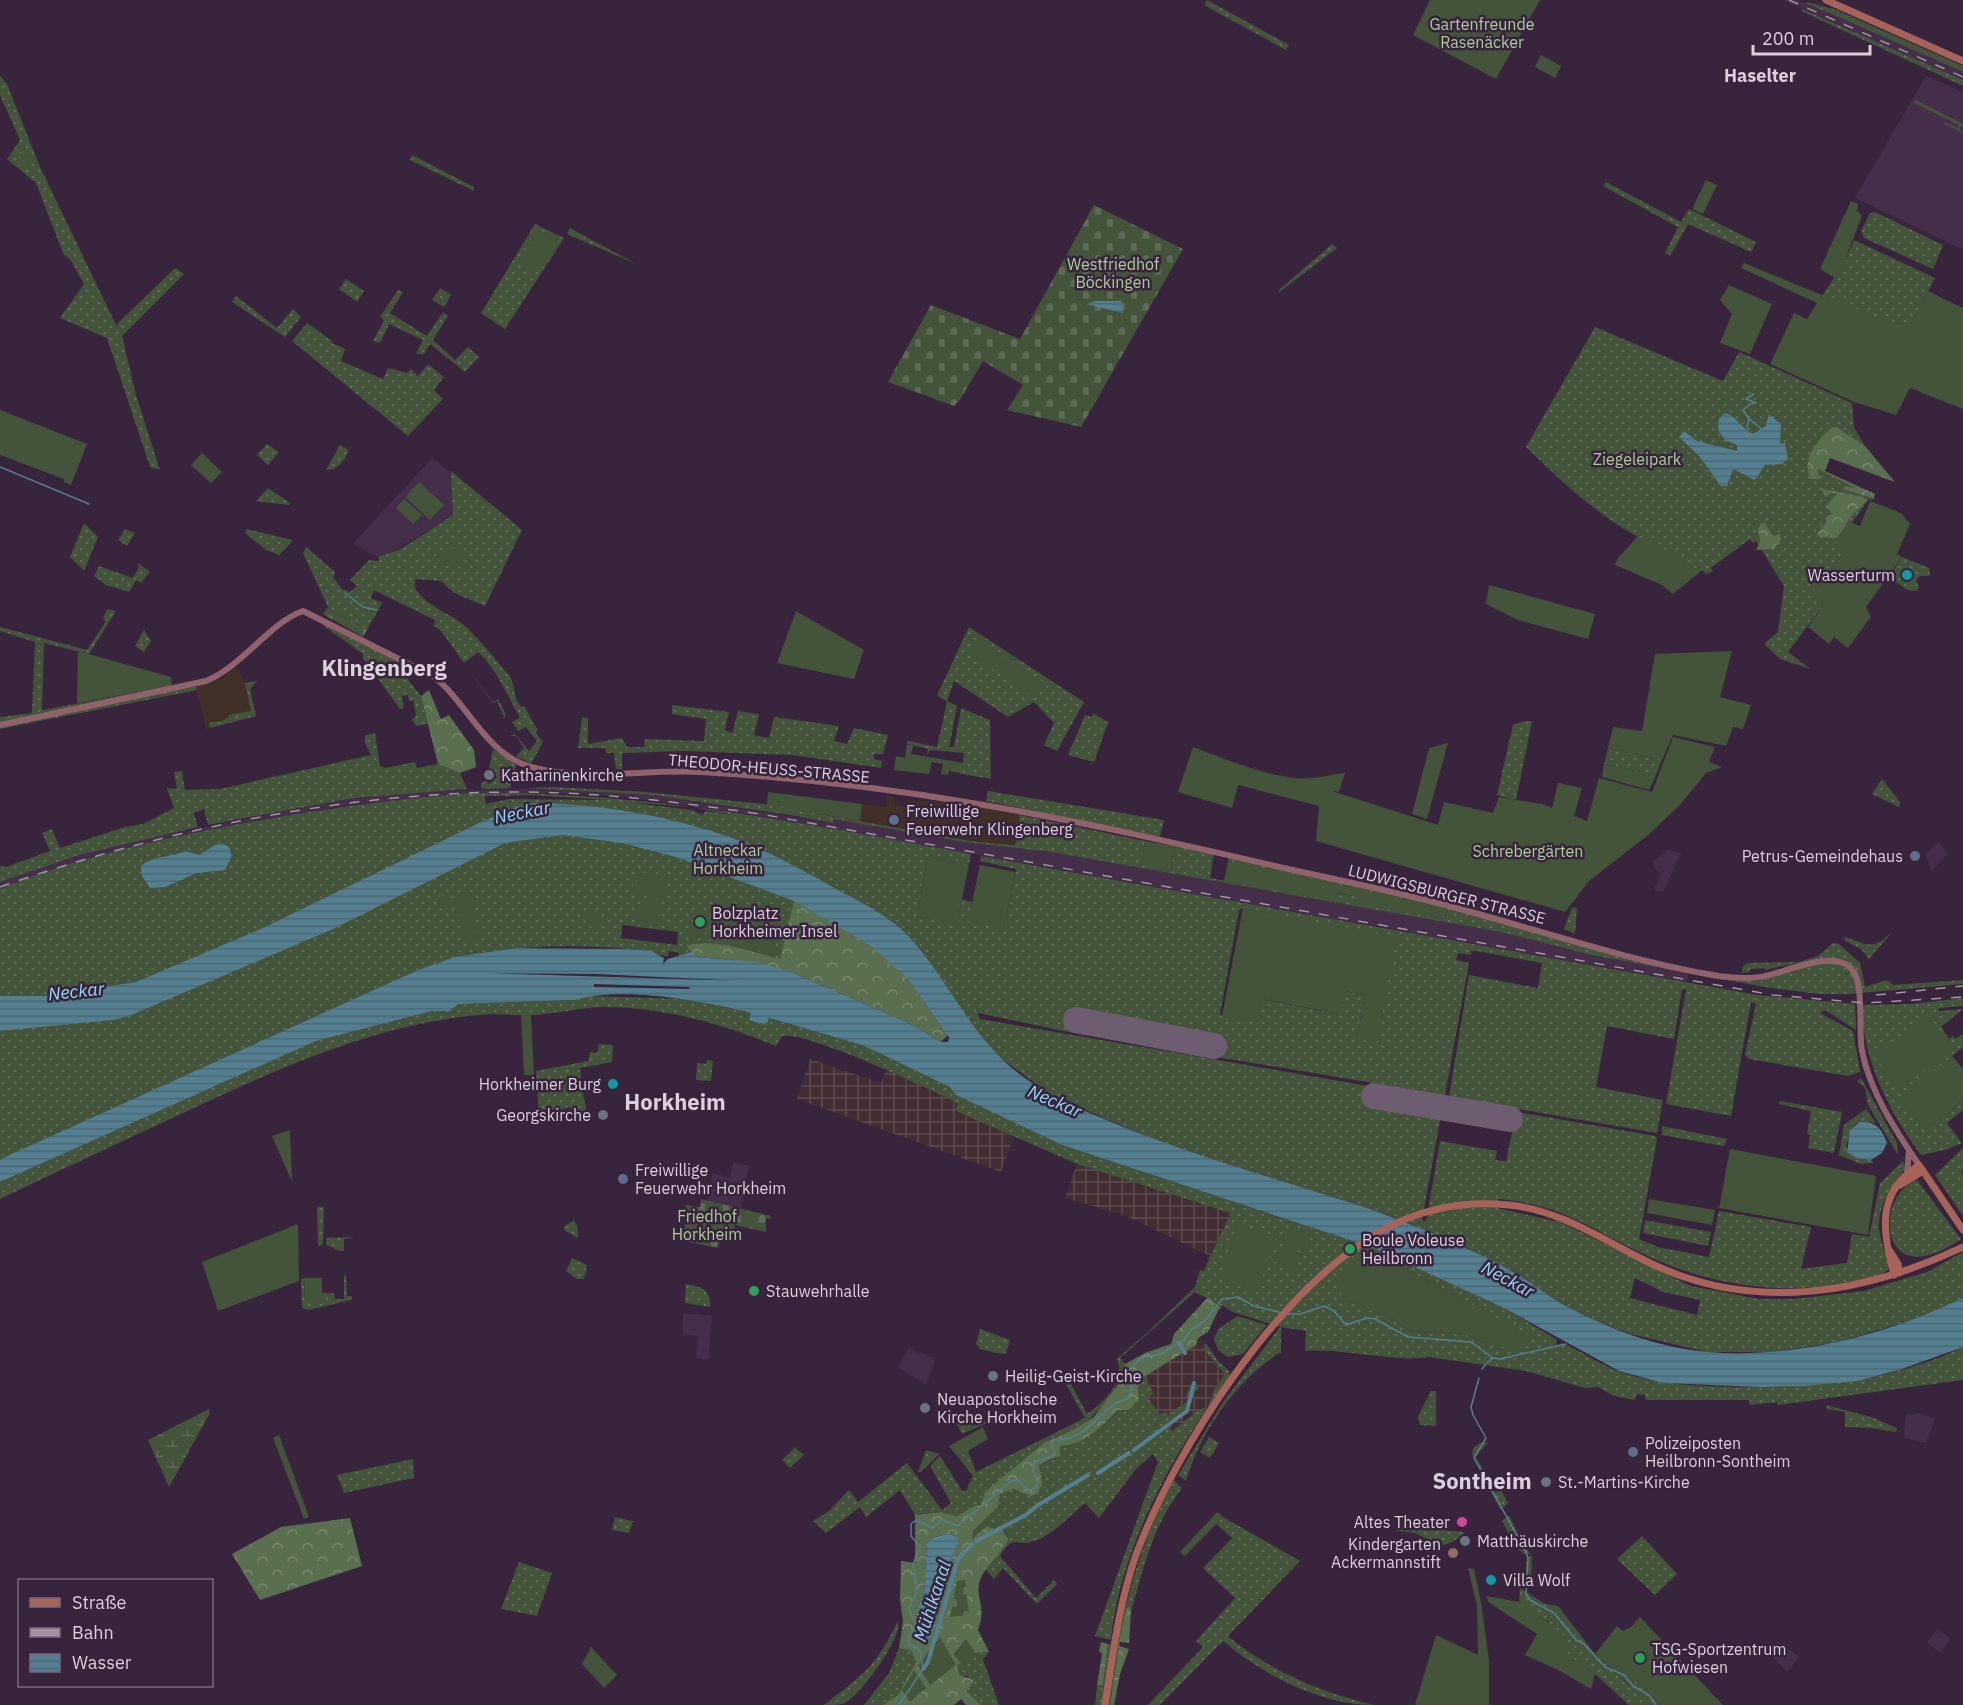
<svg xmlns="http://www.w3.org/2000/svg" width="1963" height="1705" font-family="'IBM Plex Sans',sans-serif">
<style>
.commercial{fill:#413027}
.industrial{fill:url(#industrial-grid)}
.built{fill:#452e4a}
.grass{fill:url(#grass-dots);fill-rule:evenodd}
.forest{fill:url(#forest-crowns);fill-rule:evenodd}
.wetland{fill:url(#wetland-marsh)}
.cemetery{fill:url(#cemetery-stones)}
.garden{fill:#43543b}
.water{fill:url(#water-rules);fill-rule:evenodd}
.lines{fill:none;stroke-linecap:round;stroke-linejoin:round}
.stream{stroke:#537f90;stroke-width:1.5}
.canal{stroke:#537f90;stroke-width:4}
.runway{stroke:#6e5c70;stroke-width:26}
.secondary{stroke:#90636c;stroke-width:6}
.primary{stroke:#a76359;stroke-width:7}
.rail{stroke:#a393a5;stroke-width:1.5;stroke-dasharray:10 10;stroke-linecap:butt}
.culture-dot{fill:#0f9aa8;stroke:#38243c;stroke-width:2}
.worship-dot{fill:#6b7280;stroke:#38243c;stroke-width:2}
.service-dot{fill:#5c6f8a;stroke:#38243c;stroke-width:2}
.leisure-dot{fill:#2e9e5b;stroke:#38243c;stroke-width:2}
.hotel-dot{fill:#d1479c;stroke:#38243c;stroke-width:2}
.education-dot{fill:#8d6e63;stroke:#38243c;stroke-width:2}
.labels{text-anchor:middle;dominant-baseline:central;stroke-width:5;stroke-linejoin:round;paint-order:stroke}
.park-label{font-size:16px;fill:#a8cd96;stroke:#38243c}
.poi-label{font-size:16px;fill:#dbcedd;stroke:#38243c;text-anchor:start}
.street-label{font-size:16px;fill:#dbcedd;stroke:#38243c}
.neighbourhood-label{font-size:18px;font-weight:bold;fill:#dbcedd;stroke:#38243c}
.water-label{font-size:18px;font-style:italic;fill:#8fdaf7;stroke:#38243c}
.district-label{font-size:22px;font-weight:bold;fill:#dbcedd;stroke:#38243c}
</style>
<defs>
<pattern id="industrial-grid" width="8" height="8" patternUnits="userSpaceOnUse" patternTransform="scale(1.5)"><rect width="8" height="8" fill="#422e32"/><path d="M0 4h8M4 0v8" fill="none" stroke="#5d4b4f"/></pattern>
<pattern id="grass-dots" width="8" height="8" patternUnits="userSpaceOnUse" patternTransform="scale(1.5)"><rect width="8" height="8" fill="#43543b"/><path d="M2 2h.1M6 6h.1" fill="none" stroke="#5e6b57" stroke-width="1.8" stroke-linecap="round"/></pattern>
<pattern id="forest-crowns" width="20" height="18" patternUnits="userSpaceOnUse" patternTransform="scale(1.5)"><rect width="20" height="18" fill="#596f4f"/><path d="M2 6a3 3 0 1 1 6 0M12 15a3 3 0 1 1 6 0" fill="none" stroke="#788970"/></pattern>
<pattern id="wetland-marsh" width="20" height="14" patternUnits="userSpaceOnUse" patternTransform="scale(1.5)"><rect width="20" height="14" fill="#43543b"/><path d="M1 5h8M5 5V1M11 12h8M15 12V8" fill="none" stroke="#5e6b57"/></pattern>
<pattern id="cemetery-stones" width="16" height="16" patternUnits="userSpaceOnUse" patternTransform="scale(1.5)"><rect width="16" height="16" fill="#43543b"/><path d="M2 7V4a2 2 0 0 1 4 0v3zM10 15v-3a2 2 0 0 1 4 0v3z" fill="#5e6b57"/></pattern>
<pattern id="water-rules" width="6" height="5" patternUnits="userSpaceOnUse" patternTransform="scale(1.5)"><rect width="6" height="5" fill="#537f90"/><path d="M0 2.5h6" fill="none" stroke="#4d6875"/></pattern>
</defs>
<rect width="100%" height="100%" fill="#38243c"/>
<path class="commercial" d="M235,668L242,675L244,683H248L256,716L206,729L196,687L221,679Z
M887,796L895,797V805L905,807L906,800L967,804L1020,815L1015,845L977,842L860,821L862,804L886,807Z"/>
<path class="industrial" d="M810,1059L881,1083L886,1069L958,1103L956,1111L1014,1137L1001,1172L797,1099Z
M1077,1164L1230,1213L1219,1241L1214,1244L1210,1256L1124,1215L1065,1198Z
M1198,1338L1205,1342L1203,1344L1225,1374L1214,1390L1208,1407L1200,1409L1172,1431L1138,1387L1147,1374L1196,1345Z"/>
<path class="built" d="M1782,0H1798L1963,72V80Z
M1926,76L1963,92V250L1855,198Z
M432,458L451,473L453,515L389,554L378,557L353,544Z
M553,788L653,795L833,823L834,819L964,842L1051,852L1501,932L1593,955L1689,973L1687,982L760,816L624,797L578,794L471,793L331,808L201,832L97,855L0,889V882L78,855L124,843L354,798L433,791Z
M1938,842L1948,852L1931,872L1926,854Z
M1669,849L1681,853L1663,892L1654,890L1661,873L1655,870L1653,861Z
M733,1162L749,1166L741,1209L707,1201L713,1173L730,1178Z
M683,1313L712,1316L708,1360L696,1358L698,1336L683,1334Z
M908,1349L936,1358L926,1385L898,1367Z
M1920,1413L1935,1419L1926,1443L1904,1438L1906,1415Z
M1937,1629L1950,1638L1941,1653L1927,1643Z
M1778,1641L1799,1657L1787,1672L1769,1653Z"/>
<path class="grass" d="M1207,0L1289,45L1286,50L1204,5Z
M1808,2L1841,11L1838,17L1805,3Z
M1802,9L1963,80V86L1801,11Z
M0,76L7,84L40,167L116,325L175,268L184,274L122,336L136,395L160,470L150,467L107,338L60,318L84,284L72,262L63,253L36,183L7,159L20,140L0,95Z
M412,155L474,187V191L410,160Z
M1606,182L1681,222L1689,209L1756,242L1751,252L1688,224L1670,256L1665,253L1678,227L1603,186Z
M1875,212L1943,245L1933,269L1864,238L1861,231L1870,213Z
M535,224L564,238L505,329L481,313ZM538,230L558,240L539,273Z
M570,228L636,264L567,234Z
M1854,240L1935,278L1907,331L1822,296L1844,263Z
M1332,244L1337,248L1278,293L1280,289Z
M346,279L364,291L357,302L339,289Z
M440,288L451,295L444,307L432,300Z
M398,290L403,292L390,313L427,336L443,312L448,316L433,340L455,360L468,347L479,357L465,372L430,344L423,355L416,353L423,340L389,324L380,343L373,341L384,320L380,317Z
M236,296L277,328L293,309L301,317L285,337L232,302Z
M307,323L332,341V343L345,349L341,361L383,379L388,368L407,373L411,369L418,376L428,364L444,377L434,390L443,399L408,436L292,341Z
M1595,327L1723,381L1739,352L1852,403L1854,427L1865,446L1837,427L1828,431L1810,456L1817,473L1818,469L1857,489L1844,486L1843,489L1874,499L1868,500L1852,523L1842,555L1813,593L1824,604L1788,652L1810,669L1780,659L1764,644L1778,632L1784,586L1756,541L1753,543L1750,539L1711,568L1713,571L1706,574L1702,570L1700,572C1673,552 1642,542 1615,523C1583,502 1554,474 1526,447Z
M267,444L279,452L268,465L257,455Z
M340,445L349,450C345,461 337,470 326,470Z
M451,471L522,530L485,606L454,593L441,581L415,579V588C425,606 451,613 466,627C481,641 497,661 510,677C516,687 513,698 521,707L524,706L537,729L536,733L543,742L531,764L516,756L524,748L516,736H510L515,734L529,751L537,741L526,727L518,731L512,722L520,717C506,694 498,671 478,652L464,663L493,702L498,699L505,713V717L500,720L504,717L497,701L493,703L441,631L434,626L435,620L374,590L371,598L382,603L367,630L328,607L303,553L306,547L335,572L333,577L342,589L350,592L357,586L350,580L369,560L379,561L378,557L401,549L453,515Z
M268,488L290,503L289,505L256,501Z
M84,523L98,537L84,571L70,557Z
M125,529L135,533L127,546L118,540Z
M246,529L293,540L279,555L266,550L245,533Z
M1902,557L1929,568L1930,576H1920L1916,580L1919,588L1916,591L1908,590L1889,578Z
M138,563L150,572L141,583L136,580L129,592L106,585L94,576L99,566L133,578L139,567Z
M107,609L116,611L89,654L44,643L42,710L172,686L173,690L196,687L197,690L0,729V717L32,713L35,642L0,631V627L87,650L106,621L103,619Z
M325,624L403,663L400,669L421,696L428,724L416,726L412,720L416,715L413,700L409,701L408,695L402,696L404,708L400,709L363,658V654L324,626Z
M969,627L1084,702L1057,751L1044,745L1054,723L1034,702L1008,717L954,681L947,701L957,706L949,748L954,746L961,708L990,720L991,779L962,774L964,753L930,750L927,755L928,749L907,744L908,741L937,747L947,702L937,695Z
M144,630L151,641L144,652L135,646Z
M257,681L250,689L256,716L210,728L209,722H220L229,717V715L251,711L245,683Z
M672,705L729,712L725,730L732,733L738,711L759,714L754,735L769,738L774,717L839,726L834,741L847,744L854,728L888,735L883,754H874V759L882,761L881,768L792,755L685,751L622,753V769H616L614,753H606L605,748H578L582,718H588V744L622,738L627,747H644L645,739L704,741L706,719L672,714Z
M1094,714L1108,722L1094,762L1068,755L1085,715L1091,717Z
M1525,721H1532L1516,800L1497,795L1513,725Z
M375,733L380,766L385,768L415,762L417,768L438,764L460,773L467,789L354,798L208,825L204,809L194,813L198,827L79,855L0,882V866L6,867L50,851L42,833L52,829L60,848L125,827L143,824L174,808L167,788L177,789L174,772L182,771L185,790L220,789L371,755L365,743V735Z
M1608,748L1662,760L1656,775L1604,764Z
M493,749L516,765L510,788L482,789L481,784L486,780L489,784L497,777L489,769Z
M1882,779L1900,802L1899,807L1872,794Z
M553,787L646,792L783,806L782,814L653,795L527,788Z
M988,791L1164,820L1160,837L986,801Z
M471,793C642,791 804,823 971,854L969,864L928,856L917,917L957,924L962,899L972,902L969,921L1004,928L1016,869L980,861L981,856L1758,995L1855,1004L1856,1030L1825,1010L1820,1013L1853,1031L1860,1072L1848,1076L1749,1059L1745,1055L1756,1004L1751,1002L1731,1116L1666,1104L1686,990L1682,989L1674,1039L1607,1026L1596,1087L1663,1100L1657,1133L1449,1097L1469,975L1538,988L1542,963L1477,951H1471V955L1458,953L1456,960L1469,963L1445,1095L1073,1033L978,1013L980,1019L1444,1099L1422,1220L1426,1222L1440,1141L1497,1151L1495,1160L1506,1161L1513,1128L1445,1114L1449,1100L1655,1136L1657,1139L1639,1239L1658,1247L1709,1257L1719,1211L1811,1227L1801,1269L1847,1263L1852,1234L1869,1237L1880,1183L1903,1161L1905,1169C1890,1189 1873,1211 1881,1239C1883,1250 1889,1259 1888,1270C1875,1281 1849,1282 1832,1285C1766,1295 1697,1281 1637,1251C1585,1225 1560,1205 1498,1199L1497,1208L1560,1222L1691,1286L1759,1299H1793L1864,1291L1927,1272L1963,1252V1298L1926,1316L1838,1342L1773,1352H1706L1631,1334L1591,1319L1555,1300L1520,1275L1463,1246L1388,1215L1165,1144L1053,1096L995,1054L970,1024L791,917L780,959L699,943C693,951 689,956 679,956L678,952L669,951L668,956C657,956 642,950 628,949C553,943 490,946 418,970L0,1160V889C69,860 141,844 214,829C300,812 384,800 471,793ZM530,795L609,800L509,799L486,804L485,796ZM626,802L692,807L734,815L706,811L702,815L692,810ZM1243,908L1396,938L1357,1038L1365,995L1344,991L1339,1014L1261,999L1222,1016L1220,1014L1239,910ZM622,925L678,932L677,945L621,938ZM1635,1278L1663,1292L1700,1300L1697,1315L1630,1298Z
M797,810L977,842L1015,845L1020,815L1145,841L1141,865L1171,871L1176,846L1214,854L1210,878L1334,900L1337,893L1360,897L1358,903L1445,919L1448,910L1228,861V857L1419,900L1688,972L1736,981H1761L1787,966L1818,956L1833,943L1839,944L1860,963L1865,987L1887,980L1893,985L1963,980V984L1849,994H1818L1765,987L1592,955L1501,932L1051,852L964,842L834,819L833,823L796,816Z
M1572,907L1577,908L1575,934L1564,929Z
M1893,931L1869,959L1862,950L1844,940L1845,937C1869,945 1873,951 1893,931Z
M1799,962L1765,970L1764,968L1750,969V972L1742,973L1743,966L1748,963Z
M588,996L689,999L751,1013L749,1020L766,1025L768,1018L862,1045L950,1087L956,1095L1062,1145L1371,1247L1504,1308L1556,1339L1557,1345L1563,1343C1582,1352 1601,1365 1620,1372C1658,1385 1697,1386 1737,1387C1815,1388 1892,1381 1963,1347V1380L1778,1405L1777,1402L1750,1405L1749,1400H1646L1645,1395L1636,1394L1635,1400L1614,1396L1598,1387L1585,1388L1526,1371L1429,1357C1392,1363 1347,1348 1305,1351L1306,1331L1281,1327V1352C1237,1379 1200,1432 1186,1481L1178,1475L1223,1402L1280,1327L1233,1312L1222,1305L1220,1311L1216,1303L1195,1292L1120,1358L1125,1364C1115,1391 1100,1416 1073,1430C1063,1435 1051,1437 1043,1444C1021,1463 1001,1483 981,1505L974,1506L957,1516L941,1512L915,1515L900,1490L866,1517L860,1507L826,1533L813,1521L829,1511L849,1490L858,1502L907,1463L942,1510L951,1503L930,1466L940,1456L962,1491H966L973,1476L958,1457L968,1451L976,1472L1085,1418L1066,1384L1070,1382L1087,1414C1105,1401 1125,1382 1117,1359L1147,1333L1195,1287L1200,1270L1204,1271C1212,1250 1222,1234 1230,1213L1077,1164L956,1111L958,1103C929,1089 808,1031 782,1036L776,1046C722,1024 664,1007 605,1007C583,1007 556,1014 533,1015C515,1016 497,1013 479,1015C379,1024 286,1065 196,1107C131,1137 65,1168 0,1199V1182L316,1041L432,1011H450L457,1004L575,1000ZM1359,1252L1408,1270L1530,1337L1497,1344L1481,1342L1465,1334L1412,1331L1390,1318L1344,1299Z
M1963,998V1006L1939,1008V1011L1963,1009L1941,1027L1949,1039L1953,1036L1955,1039L1963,1034V1047L1952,1056L1963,1069V1076L1949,1059L1925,1130L1963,1100V1110L1947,1123L1962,1143L1945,1150L1921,1155C1888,1110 1864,1062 1861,1005L1912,1004Z
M599,1044L613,1045L612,1062L580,1068L583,1094L589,1120L580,1121L570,1107L539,1117L536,1071L588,1061L590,1052L597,1053Z
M707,1060L713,1061L711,1081L696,1080L697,1063L706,1064Z
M1861,1078L1897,1143L1898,1155L1868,1105L1865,1088L1857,1081Z
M1780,1101L1842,1112L1834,1153L1808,1148L1810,1135L1807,1134L1811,1111L1779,1104Z
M1866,1109L1876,1123L1865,1122L1854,1125L1846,1146L1850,1155L1872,1160L1873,1163L1861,1164L1839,1155L1844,1125Z
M1662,1126L1727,1139L1724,1146L1662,1135Z
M1963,1148V1169L1961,1171L1963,1175V1216L1935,1175Z
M1917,1180L1961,1239C1878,1297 1873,1195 1917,1180Z
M324,1207L323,1243L318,1247L317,1207Z
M1645,1220L1711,1232L1708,1246L1643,1233Z
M574,1221L577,1225L578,1238L564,1230V1226Z
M354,1237L344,1239V1251L335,1250L334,1248L326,1245L327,1238Z
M572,1258L587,1265L584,1279H577L566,1271Z
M346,1275L347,1296H352L351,1300L309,1310L302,1308L301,1279L304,1278L305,1301H322V1293H334L335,1299H344V1276Z
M686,1284C701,1287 711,1289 710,1307L685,1303Z
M1238,1316L1267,1325L1243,1354L1228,1357L1218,1350L1214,1340L1218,1329Z
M980,1329L1010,1340L1006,1353L1001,1354L980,1349L976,1344Z
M1205,1342L1218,1361L1230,1372L1229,1378C1175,1449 1119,1550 1111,1640L1095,1636L1158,1462L1153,1454L1136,1469L1099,1518L1085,1503C1069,1516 1052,1537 1031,1542C1012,1546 1014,1534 1000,1556L1036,1598L1054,1580L1057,1584L1037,1604L1003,1568L994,1579L985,1569L999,1556L998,1553L1009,1539L1005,1532L972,1540L973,1531L998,1507L1000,1494L1014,1489L1030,1496L1042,1482L1039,1465L1054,1459L1059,1446C1090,1446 1118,1412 1136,1389C1140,1384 1142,1378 1147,1374L1148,1384L1154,1393L1148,1398L1160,1415L1166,1411L1168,1415L1189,1400L1186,1395L1192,1384L1195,1382L1199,1387L1194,1393L1188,1411L1168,1426L1172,1431L1200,1409L1208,1407L1214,1390L1225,1374L1204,1350Z
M1431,1391H1436V1426L1420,1425L1418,1416Z
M1826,1405L1871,1417L1897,1428L1896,1432L1871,1428L1845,1427V1412L1827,1409Z
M969,1411L987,1423L962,1434L956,1422L961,1420L960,1416Z
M1209,1437L1219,1443L1210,1458L1200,1452Z
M1483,1442L1488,1443L1475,1456L1484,1471L1481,1472L1472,1454L1474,1447Z
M795,1447L804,1455L790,1468L782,1460Z
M926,1450L939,1454L921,1472H918Z
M413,1459L414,1478L344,1493L337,1475Z
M1174,1480L1182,1488C1153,1525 1143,1569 1131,1612L1129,1607L1126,1608L1110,1705H1107C1120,1623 1134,1553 1174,1480Z
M1489,1481L1494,1493L1501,1490L1508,1503L1501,1510L1488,1487Z
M1509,1515L1524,1547L1531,1554H1524L1511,1542L1504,1540L1505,1534H1509L1502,1521Z
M615,1517L633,1521L629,1533L612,1530Z
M1223,1517L1300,1561L1228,1636C1269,1671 1322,1693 1374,1705C1321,1705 1263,1675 1223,1641L1160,1705H1148L1203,1647L1196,1641L1235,1598L1203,1568L1232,1538L1216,1524Z
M1396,1526L1465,1532C1445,1550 1442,1547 1419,1535C1413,1531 1403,1532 1396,1531Z
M1642,1536L1677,1574L1655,1595L1617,1559Z
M1527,1556H1532L1531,1588L1525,1585Z
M519,1562L552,1573L537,1616L501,1609Z
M1520,1588L1545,1604L1558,1606L1595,1654L1630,1686L1636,1681L1661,1705H1629L1595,1674L1566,1654L1548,1621L1527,1612L1519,1602Z
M898,1621C903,1637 860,1697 843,1704C838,1705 829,1705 824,1705C863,1675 876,1666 898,1621Z
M1108,1644L1112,1645L1102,1705H1095L1097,1685H1103Z
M899,1648L911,1651L916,1660L898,1695L883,1705H864L889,1673Z
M989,1652L983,1659L999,1705H981L967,1691L969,1676H960L956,1665L975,1653Z"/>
<path class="forest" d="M1833,427H1837L1865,446L1895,482L1830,458L1825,471L1875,494L1874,499L1843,489L1844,486L1855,488L1818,469L1819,479H1811C1800,461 1818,438 1833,427Z
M1822,489L1860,496L1868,500L1851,516L1837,538L1820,537L1817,534L1826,523L1827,516L1832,514L1826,506L1837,494L1830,493L1825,497Z
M1764,522L1773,536L1780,534L1781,540L1773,549L1756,550L1760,542L1758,528Z
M429,690L441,719L449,715L474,750L476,767L460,773L438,764L421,696Z
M794,901L872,946L908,979L948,1035L941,1042L911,1024L786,970L723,959L696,957L686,946C709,937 756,953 780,959Z
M1208,1297L1220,1307L1208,1332L1198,1338L1196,1345L1142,1378L1138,1387L1139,1399L1128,1410H1118C1103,1426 1083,1446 1060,1446V1455L1039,1465L1042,1482L1038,1494L1030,1496L1014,1489L1000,1494L998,1507L973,1531L972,1539L986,1527L1002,1530L1009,1539L999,1553V1555C960,1592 991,1596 978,1630L989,1652L975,1653L966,1640L954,1654L961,1663L956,1665L960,1675L974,1680L967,1691L981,1705H966L961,1699L954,1705H883L898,1695L916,1661L911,1651L899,1648L903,1622L900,1599L901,1561L915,1563V1515L941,1512L957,1516L974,1506L981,1505L985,1492L1045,1442L1073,1430L1094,1417L1121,1380L1125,1364L1145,1353L1171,1344L1174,1334ZM943,1535L959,1541L950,1563L938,1613L917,1609L924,1593L927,1543L932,1538Z
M350,1518L362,1566L260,1600L232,1554L281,1527Z
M1129,1607L1131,1612L1129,1643L1119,1642L1126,1608Z
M1101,1642L1108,1644L1103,1685H1097L1102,1654L1099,1651Z
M1119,1646L1129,1649L1120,1674L1114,1705H1110Z"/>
<path class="wetland" d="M209,1409L210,1413L169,1487L148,1440Z"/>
<path class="cemetery" d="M1094,205L1183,249L1081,427L1007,410L1023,385L983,361L960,400L954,406L888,382L931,305L1020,339Z
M328,607L367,630L363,637L323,614Z
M701,1199L771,1216L770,1219L766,1218V1232L735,1225L731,1242L720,1240L718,1248L684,1241L686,1205L700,1207Z
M965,1580L969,1615L950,1617L957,1581Z"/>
<path class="garden" d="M1430,0H1540L1496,79L1413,35Z
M1841,12L1963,66V72L1838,17Z
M1541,55L1561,66L1555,78L1535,67Z
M1915,100L1963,124V127L1960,126L1959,128L1963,133L1944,124L1945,122L1957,128L1959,125L1914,103Z
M24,148L31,166L28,170L15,162Z
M1706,180L1717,185L1703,214L1692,209Z
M1851,201L1858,204L1857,211L1862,215L1860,221L1844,263L1835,278L1820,269Z
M538,230L559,240L539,273L519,261Z
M1744,263L1907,330L1928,291L1963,308V409L1910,388L1896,415L1854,402L1770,364L1794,313L1807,319L1817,303L1741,268Z
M1729,285L1772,304L1750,354L1720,343L1732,314L1720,300Z
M0,410L87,444L71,485L64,482V479L0,455Z
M202,453L222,472L211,483L191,465Z
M419,482L444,505L430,520L405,497Z
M404,499L422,515L413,524L396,508Z
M1870,501L1901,513L1910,524L1897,554L1902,557L1866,607L1871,617L1848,648L1834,637L1829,644L1808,627L1824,604L1813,593L1842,555L1835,546L1852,523L1860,526Z
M1638,536L1674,554L1700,572L1673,594L1662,585L1615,565L1618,558Z
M448,548L467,550L463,568L431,564L437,553Z
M1489,585L1595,614L1588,639L1518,620L1486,604Z
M796,611L864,650L854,679L777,663Z
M977,637L1045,683L1035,698L968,652Z
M78,651L171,677L172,686L77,703Z
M1732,651L1720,697L1751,705L1743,729L1733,727L1726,746L1673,735L1662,760L1608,748L1613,727L1642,731L1655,654Z
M1673,737L1715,747L1709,762L1722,767L1706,773L1680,805L1648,835L1589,881L1565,912L1316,841L1319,806L1238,785L1232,808L1178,792L1193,747C1225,759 1279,782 1313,778C1324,777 1335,774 1345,773L1339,792L1332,791L1438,825L1444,802L1493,813L1499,797L1542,804L1552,808L1558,783L1582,788L1574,816L1587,821L1599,778L1652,792Z
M1448,743L1427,819L1412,814L1429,748Z
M907,744L913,746L911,754L964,763L962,774L949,771L948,775L941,774L943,764L932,762L929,774L894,770L896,756L905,758Z
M1604,764L1656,775L1649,790L1602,777Z
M768,792L862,804L860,821L798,810L796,816L782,814L783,806L767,805Z
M1145,841L1176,846L1171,871L1141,866Z
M928,856L969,864L957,925L917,917Z
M1228,861L1241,863L1448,909L1445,919L1358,904L1359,897L1337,893L1335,901L1224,881Z
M980,865L1015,872L1004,929L968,921Z
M636,871L667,877L663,899L631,893Z
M445,889L451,906L441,909L435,893Z
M470,890L479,939L465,942L453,894Z
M641,900L663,904L659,925L637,921Z
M720,900L782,913L773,954L711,941Z
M1243,908L1397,937L1377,1042L1357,1039L1365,995L1345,991L1340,1014L1262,999L1257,1022L1222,1016Z
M696,909L709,911L704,936L691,934Z
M578,913L601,914L599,934Z
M521,1015H531L534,1075H524Z
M1928,1015L1954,1048L1900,1090L1874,1056Z
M1949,1059L1963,1076V1100L1925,1130L1900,1099Z
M290,1130L292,1182L272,1136Z
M1730,1149L1876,1176L1868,1235L1719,1208Z
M1649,1199L1715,1210L1712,1225L1647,1213Z
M298,1224L299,1281L218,1311L202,1262Z
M1238,1224L1276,1238L1257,1293L1219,1279Z
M1291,1226L1310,1234L1303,1252L1284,1244Z
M1283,1247L1301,1254L1294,1272L1275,1264Z
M1359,1252L1408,1270L1530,1336L1526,1348H1507L1481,1342L1465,1334L1412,1331L1390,1318L1344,1299L1336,1284L1345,1265Z
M304,1278H322V1301H305Z
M983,1427L988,1439L958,1457L949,1446Z
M279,1435L309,1517L304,1519L273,1438Z
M1217,1512L1223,1517L1185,1556L1180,1552Z
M1468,1568L1474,1569L1481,1602L1489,1661V1705H1415L1436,1635L1478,1655L1477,1606Z
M1487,1596L1519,1602C1532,1618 1574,1627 1567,1654L1595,1674L1591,1689L1560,1671L1525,1655L1537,1634L1488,1602Z
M1640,1617L1723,1705H1661L1636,1681L1631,1686L1595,1654L1617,1626L1623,1631L1631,1627Z
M940,1637L956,1665L930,1685L918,1666Z
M966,1640L975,1653L961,1663L954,1655Z
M591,1647L617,1675L604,1688L582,1664Z
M914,1670L926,1688L910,1702L902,1690Z"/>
<path class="water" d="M1095,301H1121L1123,313L1086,304Z
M1725,413C1737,416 1743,430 1753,434L1766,426L1769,414L1781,425L1780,444L1785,443L1788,459L1782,464L1765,465L1755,480L1733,469L1727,486H1721L1699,456L1679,437L1684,431L1697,441L1737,451V445L1725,440L1718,430L1719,419Z
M536,803C602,804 670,816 732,838C770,851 805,872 840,891C864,904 894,919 912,940C957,992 974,1046 1035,1085C1060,1101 1087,1112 1114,1123C1178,1150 1244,1169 1310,1190C1338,1199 1367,1207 1394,1218C1436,1234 1478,1252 1517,1274C1531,1282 1544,1293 1557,1301C1601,1326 1657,1348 1708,1352C1794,1359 1886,1335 1963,1298V1347L1902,1369L1857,1381L1804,1386L1761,1387L1663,1383L1619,1371L1504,1308L1371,1247L1062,1145L956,1095L950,1087L862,1045L769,1018L766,1025L749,1020L751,1013C702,1001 624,986 575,1000L458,1004L450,1011H432L316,1041L0,1182V1160L3,1158L418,970L455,957L516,948L627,949L651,951L664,958L663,964L668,959L692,952L696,957L755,962L786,970L911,1024L941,1042H948L949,1037L908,979L871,946L794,901L676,857L622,843L563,835L505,843L333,929L129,1016L113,1020L0,1031V996H45L136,982L261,929L479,823L518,806ZM486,973L597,974L743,981ZM594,984L689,987L690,989L594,987Z
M215,845L224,844L230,848L231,858L225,870L197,873L165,887L150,888L142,876L141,866C153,855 171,858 185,851L199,855Z
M1860,1122C1876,1121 1882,1129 1887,1143L1882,1153L1871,1160L1856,1158L1847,1152L1850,1130Z
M947,1534L957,1537L959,1541L950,1563L934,1625L923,1622L917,1609L924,1593L927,1543L932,1538Z
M916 1635a8 8 0 1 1 16 0a8 8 0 1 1-16 0Z"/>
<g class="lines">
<path class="stream" d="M1749,419L1763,430
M1747,428L1749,419L1743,410L1750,404L1756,403L1746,399L1754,394
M0,467L89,504
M345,593L363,607L377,610
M1288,1314H1300L1324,1306L1334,1311L1346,1325L1367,1318L1375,1319L1408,1337L1471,1342L1493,1358L1500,1359L1566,1344
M1487,1363L1493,1358
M1482,1369L1485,1365
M1479,1378L1471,1407L1473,1415L1486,1438L1474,1458L1525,1550L1528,1558L1526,1594L1530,1600L1554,1613L1576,1640L1584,1644L1605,1667L1624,1675L1633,1686L1649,1695L1656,1705
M899,1705L923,1669L920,1650L909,1644V1636L916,1625L909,1609L917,1591L913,1564L920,1547L911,1536V1524L916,1520L933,1528L941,1520L958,1526L1011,1481L1018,1480L1028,1490L1035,1488L1038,1483L1033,1470L1034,1462L1055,1455L1051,1443L1053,1440C1090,1442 1100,1404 1128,1399L1132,1389L1127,1373L1140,1358L1161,1354L1184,1340L1192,1329L1205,1321L1222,1299L1238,1297L1254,1306L1283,1313"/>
<path class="canal" d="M1179,1343L1185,1353
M1134,1450L1187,1411L1194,1383
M1098,1473L1129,1453
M976,1541L1026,1515L1038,1505L1088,1475
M923,1669L928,1662L958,1559L972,1544"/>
<path class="runway" d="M1076,1020L1214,1046
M1374,1096L1510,1119"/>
<path class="secondary" d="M0,725L206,681C244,665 269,623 303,611L433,676C469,704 484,753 531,767C585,782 645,769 701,772C790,777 884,788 972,803C1081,821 1189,846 1297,871C1344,881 1391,891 1438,903C1531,927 1623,960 1718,976C1733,978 1746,979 1761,977C1785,973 1831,949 1851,968C1865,982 1858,1031 1862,1051C1870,1092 1896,1131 1919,1165
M1907,1174L1909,1151"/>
<path class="primary" d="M1826,0L1963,61
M1900,1185L1923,1171
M1890,1251L1898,1264L1899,1273
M1894,1275C1883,1231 1875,1194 1919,1165L1963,1230
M1105,1705C1113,1654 1119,1603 1136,1555C1176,1447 1274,1297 1373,1236C1413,1210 1462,1200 1509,1205C1561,1210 1604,1241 1650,1263C1753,1313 1864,1294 1963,1247"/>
<path class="rail" d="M1789,0L1963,77
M0,887C161,830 346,792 516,792C598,792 679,802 760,814L1773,995L1865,1003L1963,997
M1876,995L1963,986"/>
</g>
<g class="culture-dot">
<circle cx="1907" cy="575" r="6"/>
<circle cx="613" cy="1084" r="6"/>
<circle cx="1491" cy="1580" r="6"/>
</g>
<g class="worship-dot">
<circle cx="489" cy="775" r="6"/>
<circle cx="603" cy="1115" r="6"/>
<circle cx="993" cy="1376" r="6"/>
<circle cx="925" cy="1408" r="6"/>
<circle cx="1546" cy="1482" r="6"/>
<circle cx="1465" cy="1541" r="6"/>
</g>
<g class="service-dot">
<circle cx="894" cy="820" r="6"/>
<circle cx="1915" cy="856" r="6"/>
<circle cx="623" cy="1179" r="6"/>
<circle cx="1633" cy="1452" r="6"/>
</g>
<g class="leisure-dot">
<circle cx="700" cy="922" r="6"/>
<circle cx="1350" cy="1249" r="6"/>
<circle cx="754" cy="1291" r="6"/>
<circle cx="1640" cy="1658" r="6"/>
</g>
<circle class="hotel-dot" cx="1462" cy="1522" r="6"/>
<circle class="education-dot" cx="1453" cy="1553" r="6"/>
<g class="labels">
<g class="park-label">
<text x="1482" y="24">Gartenfreunde<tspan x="1482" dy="18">Rasenäcker</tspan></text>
<text x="1113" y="264">Westfriedhof<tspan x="1113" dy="18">Böckingen</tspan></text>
<text x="1637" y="459">Ziegeleipark</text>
<text x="728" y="850">Altneckar<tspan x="728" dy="18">Horkheim</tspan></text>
<text x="1528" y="851">Schrebergärten</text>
<text x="707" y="1216">Friedhof<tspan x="707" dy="18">Horkheim</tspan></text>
</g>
<g class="poi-label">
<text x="1895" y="575" text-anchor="end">Wasserturm</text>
<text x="501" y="775">Katharinenkirche</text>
<text x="906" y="811">Freiwillige<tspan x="906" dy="18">Feuerwehr Klingenberg</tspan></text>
<text x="1903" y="856" text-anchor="end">Petrus-Gemeindehaus</text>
<text x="712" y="913">Bolzplatz<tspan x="712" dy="18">Horkheimer Insel</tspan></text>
<text x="601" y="1084" text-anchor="end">Horkheimer Burg</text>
<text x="591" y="1115" text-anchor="end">Georgskirche</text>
<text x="635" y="1170">Freiwillige<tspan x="635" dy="18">Feuerwehr Horkheim</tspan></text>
<text x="1362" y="1240">Boule Voleuse<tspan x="1362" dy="18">Heilbronn</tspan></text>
<text x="766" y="1291">Stauwehrhalle</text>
<text x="1005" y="1376">Heilig-Geist-Kirche</text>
<text x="937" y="1399">Neuapostolische<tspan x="937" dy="18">Kirche Horkheim</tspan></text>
<text x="1645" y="1443">Polizeiposten<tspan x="1645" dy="18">Heilbronn-Sontheim</tspan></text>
<text x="1558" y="1482">St.-Martins-Kirche</text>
<text x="1450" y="1522" text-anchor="end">Altes Theater</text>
<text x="1477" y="1541">Matthäuskirche</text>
<text x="1441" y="1544" text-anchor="end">Kindergarten<tspan x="1441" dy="18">Ackermannstift</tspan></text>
<text x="1503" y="1580">Villa Wolf</text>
<text x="1652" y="1649">TSG-Sportzentrum<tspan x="1652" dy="18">Hofwiesen</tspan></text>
</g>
<g class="street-label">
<text transform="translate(769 768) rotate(5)">THEODOR-HEUSS-STRASSE</text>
<text transform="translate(1447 894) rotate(14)">LUDWIGSBURGER STRASSE</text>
</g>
<g class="neighbourhood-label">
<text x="1760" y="75">Haselter</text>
</g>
<g class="water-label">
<text transform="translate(522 812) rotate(-11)">Neckar</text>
<text transform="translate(76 991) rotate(-6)">Neckar</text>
<text transform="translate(1055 1101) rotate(23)">Neckar</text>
<text transform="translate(1508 1279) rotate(28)">Neckar</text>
<text transform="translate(932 1601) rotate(-72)">Mühlkanal</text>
</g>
<g class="district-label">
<text x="384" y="667">Klingenberg</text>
<text x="675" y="1101">Horkheim</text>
<text x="1482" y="1480">Sontheim</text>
</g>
</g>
<rect x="18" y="1579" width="195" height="108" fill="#38243c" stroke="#79687c" stroke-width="1.5"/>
<rect x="30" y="1598" width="30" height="9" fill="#a76359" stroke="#79687c" stroke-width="1.5"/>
<text x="72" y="1609" font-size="18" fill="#dbcedd">Straße</text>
<rect x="30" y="1628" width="30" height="9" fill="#a393a5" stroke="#79687c" stroke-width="1.5"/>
<text x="72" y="1639" font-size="18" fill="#dbcedd">Bahn</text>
<rect x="30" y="1654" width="30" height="18" fill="url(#water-rules)" stroke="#79687c" stroke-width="1.5"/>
<text x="72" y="1669" font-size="18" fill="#dbcedd">Wasser</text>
<path d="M1753 45v9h117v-9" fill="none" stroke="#dbcedd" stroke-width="3"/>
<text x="1762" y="45" font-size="18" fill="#dbcedd" stroke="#38243c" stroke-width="4.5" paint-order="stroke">200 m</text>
</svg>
